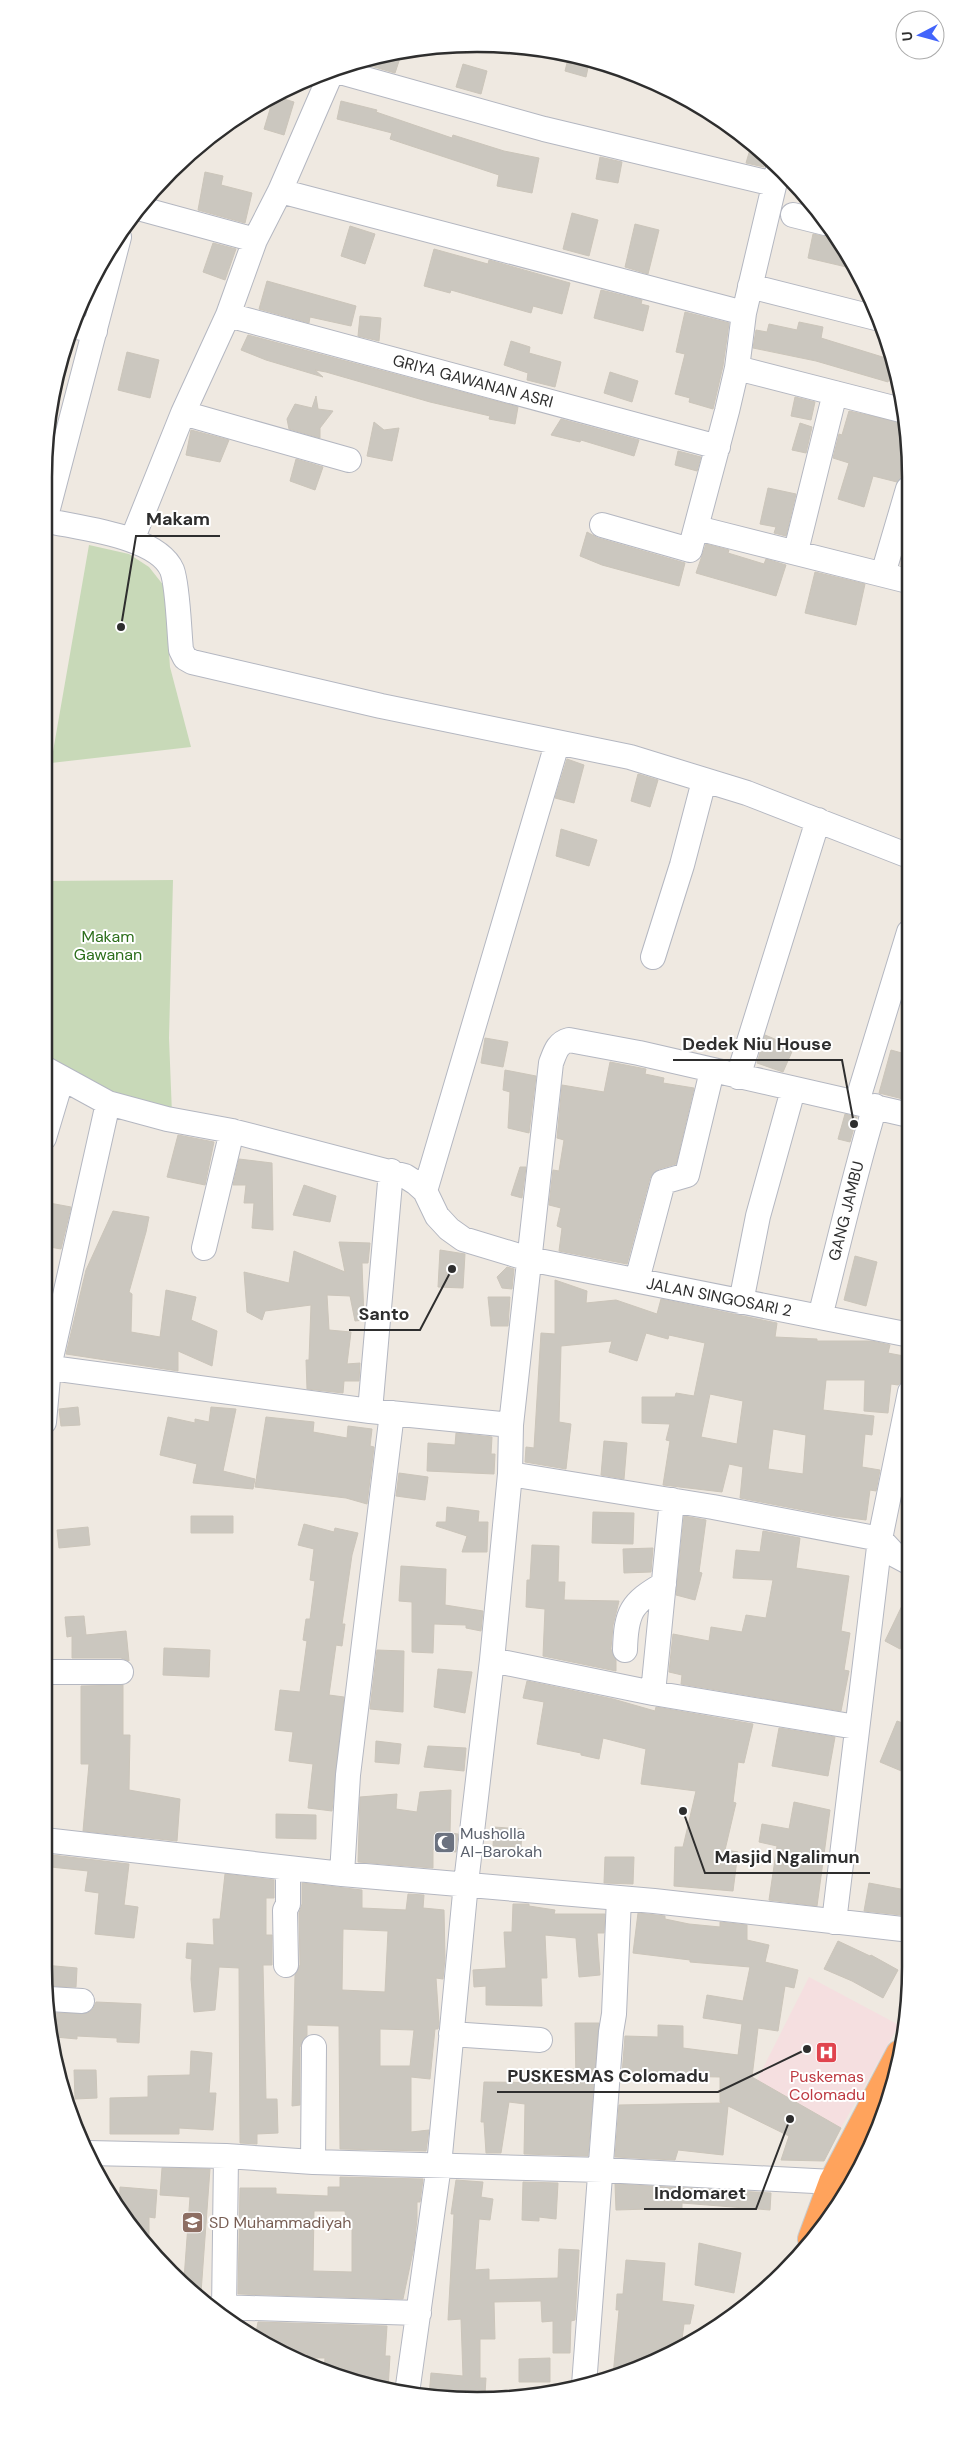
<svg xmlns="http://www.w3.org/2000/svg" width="955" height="2444" font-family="'DM Sans',sans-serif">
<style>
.medical{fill:#f5dfe0}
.cemetery{fill:#c8d9b8}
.building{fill:#cbc7bf;stroke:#cbc5ba;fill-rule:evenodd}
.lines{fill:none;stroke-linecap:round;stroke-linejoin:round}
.minor-casing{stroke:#b4b7c1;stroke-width:26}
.highway-casing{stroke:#c9c9c9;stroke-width:30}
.minor{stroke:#fff;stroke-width:24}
.highway{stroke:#ffa35c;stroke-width:28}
.labels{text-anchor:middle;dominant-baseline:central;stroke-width:4;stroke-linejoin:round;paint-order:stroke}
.street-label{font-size:16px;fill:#2e2e2e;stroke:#fff}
.park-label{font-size:16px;fill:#2c6e1b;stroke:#fff}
.worship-label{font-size:16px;fill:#5b616d;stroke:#fff;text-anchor:start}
.health-label{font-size:16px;fill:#be3a42;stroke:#fff}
.education-label{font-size:16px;fill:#785e54;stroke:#fff;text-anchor:start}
.rim{fill:none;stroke:#2e2e2e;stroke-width:2.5}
.leader{fill:none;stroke:#2e2e2e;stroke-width:2}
.callout-dot{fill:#2e2e2e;stroke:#fff;stroke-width:2}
.callout-label{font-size:18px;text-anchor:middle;font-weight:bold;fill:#2e2e2e;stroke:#fff;stroke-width:4;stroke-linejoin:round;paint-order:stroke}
</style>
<rect width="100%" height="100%" fill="#efe9e1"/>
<path class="medical" d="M809,1977L899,2025L841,2128L757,2080Z"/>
<path class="cemetery" d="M89,545L129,554L149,567L164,586L170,667L191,747L51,763Z
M173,880L169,1038L172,1114L98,1089L44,1059V881Z"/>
<path class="building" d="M402,52L395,73L357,62L388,55Z
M569,55L590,59L586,77L565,71Z
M463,64L487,71L481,94L456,87Z
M274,96L294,102L284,135L264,129Z
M341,101L377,110L376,112L452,138L453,135L504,151L539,158L532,193L497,186L499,175L390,139L392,133L337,119Z
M751,146L767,159L764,167L746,163Z
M600,157L622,162L618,183L596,179Z
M205,172L223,176L221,185L252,193L245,223L198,210Z
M572,213L598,220L589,256L563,249Z
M635,224L659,230L648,274L625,267Z
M350,226L375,234L365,264L341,256Z
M813,234L836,239L855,269L808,258Z
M213,243L236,249L225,280L203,272Z
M434,249L488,264L489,260L570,283L562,314L533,306L531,313L451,290L450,293L424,286Z
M267,281L356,306L351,326L310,317L309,323L259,309Z
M601,290L642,300L641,304L649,306L643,331L594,318Z
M685,312L729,323L723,366L713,409L689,402L690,398L675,394L685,354L676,352Z
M360,316L381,318L379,341L358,336Z
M799,322L823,327L821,338L889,359L892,368L888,382L816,361L753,348L756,330L767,332L769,324L797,330Z
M248,335L518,407L515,424L489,419L490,416L430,402L326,372L315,370L323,377L266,360L241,350Z
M511,341L530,347L529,353L561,362L555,387L527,380L528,373L504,365Z
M127,352L159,360L150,398L118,390Z
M610,372L638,381L632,402L604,393Z
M316,396L318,409L333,411L320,428V438L289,429L287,419L295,404L312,408Z
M795,397L815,402L811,420L791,416Z
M849,411L908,424L907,476L897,482L873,476L864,507L838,499L849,463L833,458L839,434L842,435Z
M561,419L639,440L634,456L581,440L580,442L551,435Z
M374,422L384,430L399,428L392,461L367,456Z
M800,423L812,427L806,453L792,450Z
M191,430L229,440L220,462L186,455Z
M678,451L701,457L697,471L675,465Z
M296,459L323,467L315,490L290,481Z
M768,488L796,494L786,536L774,533L776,527L760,524Z
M587,532L598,538L685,563L679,586L602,565L580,556Z
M706,544L729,550L728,553L764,564L766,559L786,565L776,596L696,573Z
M815,572L865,584L856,625L805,613Z
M567,759L584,765L574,803L555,798Z
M638,774L658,780L650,807L631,801Z
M561,829L597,840L589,866L556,856Z
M765,1035L794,1047L783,1072L757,1063Z
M485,1038L508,1042L503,1067L481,1063Z
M891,1050L909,1055V1092L907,1100L879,1093Z
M610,1062L646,1069L645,1074L664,1078L663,1083L694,1088L676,1164L659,1169L650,1178L627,1264L559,1251L562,1228L557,1226L561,1208L549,1205L553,1170L559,1171L564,1140L557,1138L562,1085L604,1092Z
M505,1070L536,1076L529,1133L508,1128L510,1092L503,1090Z
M845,1114L857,1117L850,1142L838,1139Z
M178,1135L214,1142L205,1185L167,1177Z
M239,1159L272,1163L273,1230L252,1228L254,1203H244L246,1185H233Z
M520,1167H526L522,1198L511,1195Z
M304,1185L336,1196L330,1222L293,1215Z
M44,1202L71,1207L61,1249L44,1246Z
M113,1211L149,1217L146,1232L129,1292L132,1294L131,1332L160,1337L166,1290L196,1297L191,1320L217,1331L212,1366L178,1351V1371L66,1354L86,1270Z
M339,1242L370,1243L368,1263H362L364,1320L355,1321L350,1296L327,1295L329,1330L351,1332L347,1364L360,1363L359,1381H344L343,1393L307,1389L306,1360H309L311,1305L265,1311L262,1320L247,1312L244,1272L289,1283L294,1251L345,1272Z
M440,1250L465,1254L463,1288L438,1287Z
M855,1256L877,1262L866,1306L844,1300Z
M507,1267L514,1269L512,1289L502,1288L497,1277Z
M555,1280L587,1291L586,1303L616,1300L657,1314L661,1299L777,1323L775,1337L817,1339V1341H872L890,1345L888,1353L909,1357L905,1379L898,1385L891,1384L888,1413L864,1411L865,1380H826L823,1410L874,1416L872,1435L865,1434L862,1467L880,1470L876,1491L870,1490L866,1520L834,1516L740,1498L743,1467L729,1464L722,1492L663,1485L670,1441L666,1440L670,1424L642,1423V1397H675L676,1393L694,1396L705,1343L669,1335L668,1339L646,1333L637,1361L609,1352L612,1341L561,1346L559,1422L571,1424L566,1469L525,1462L526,1447L534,1448L541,1333L555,1334ZM710,1394L743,1401L737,1444L701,1437ZM773,1429L806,1435L803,1474L768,1469Z
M488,1297H510L508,1326H491Z
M78,1407L80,1425L61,1426L59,1409Z
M211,1407L236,1409L223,1471L255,1479L253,1489L193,1483L197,1464L160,1455L168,1417L195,1423V1419L209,1422Z
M266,1417L314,1422L313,1432L347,1438L348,1426L372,1429L370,1446L374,1447L367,1504L346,1498L255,1487Z
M456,1433L492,1437L491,1454H495L494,1474L427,1471L428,1443L455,1445Z
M604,1441L627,1443L624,1479L601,1475Z
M399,1473L428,1477L425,1500L396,1496Z
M447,1507L479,1511L478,1522H488L487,1552H462L467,1536L436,1526L437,1522H446Z
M593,1512L634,1513L633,1544L592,1543Z
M191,1516H233V1533H191Z
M684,1516L706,1520L699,1572L702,1573L695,1600L676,1595Z
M304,1524L334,1532L335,1528L358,1533L352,1555L342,1624H345L342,1646L336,1645L329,1695L344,1697L332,1811L308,1808L313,1764L289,1761L293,1732L275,1730L280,1690L300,1692L307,1641L303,1640L306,1619H310L315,1581L310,1580L314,1549L298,1545Z
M88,1527L90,1545L59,1548L57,1530Z
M763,1531L800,1538L796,1568L849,1576L841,1631L850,1633L844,1670L849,1671L841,1711L681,1684L682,1675L669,1672L673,1634L709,1641L711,1627L742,1632L746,1615L766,1618L773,1580L733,1578L736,1550L760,1552Z
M532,1545L559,1546L558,1582H565L564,1600L619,1601L613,1625L611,1649L616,1660V1671L543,1656L545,1609L526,1607L527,1580H530Z
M653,1548L651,1572L624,1573L623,1549Z
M401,1566L446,1569L445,1605L483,1611L481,1631L466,1628V1625L434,1624L433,1653L412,1652V1602L399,1601Z
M910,1589V1628L900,1649L885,1641Z
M84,1616L86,1635L126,1631L129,1661L121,1658H72V1636L67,1637L65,1617Z
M164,1648L210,1650L209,1677L163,1675Z
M377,1650L404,1651L403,1712L370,1709Z
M438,1669L472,1672L465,1713L434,1707Z
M527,1681L613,1699L655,1711L656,1707L753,1724L744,1763L738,1762L733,1802L736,1803L725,1850L738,1852L733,1891L674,1886L675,1847H683L696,1791L641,1784L646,1749L603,1738L599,1759L581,1755V1753L537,1744L544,1702L523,1698Z
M123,1685V1735H130L129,1790L180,1799L177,1841L83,1831L89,1764H81V1686Z
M897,1721L911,1726V1775L880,1762Z
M779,1728L835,1737L828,1776L772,1766Z
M376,1741L401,1744L399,1764L375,1762Z
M428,1746L466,1748L464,1771L424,1767Z
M451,1790L450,1833L458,1834L456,1852L433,1849V1868L358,1862L360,1797L397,1794L396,1809L417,1812L420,1792Z
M794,1802L830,1810L817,1906L769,1900L777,1846L759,1842L762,1824L789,1829Z
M276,1814L316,1815V1839L276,1838Z
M494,1827L522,1829L521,1847L493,1846Z
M52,1855L129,1864L124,1905L138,1907L134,1938L95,1934L99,1893L85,1891L88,1871L51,1867Z
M605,1857H634L633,1884L604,1883Z
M225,1874L274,1880V1898H266V1935H272V1965H263L266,2099H277L278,2133L257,2134V2144L240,2143L239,1968L219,1967L215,2010L194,2012L191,1979L192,1959L186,1958L187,1943L214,1945L213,1919H220Z
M302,1883L362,1890V1908L406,1910L408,1894L424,1895L423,1908L444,1910L445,1958L443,1979L436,1978L439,2023L438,2029H435L430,2079L411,2077V2132L429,2130L426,2151L340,2149L339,2026L307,2025V2035L300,2047V2105L292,2106L295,1975L300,1965L299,1913L302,1904ZM343,1929L388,1931L385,1992L342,1990ZM380,2029L414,2030L410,2066H380Z
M869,1883L911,1891V1916L864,1911Z
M513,1904H529V1906L555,1910L554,1914H605L604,1933H597L600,1975L579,1977L576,1938L545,1935L547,1978H541L542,2006L486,2005V1986L474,1987L473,1970L506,1968L504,1932H512Z
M638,1913L665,1916V1919L689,1924L720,1927V1922L747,1925V1940L769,1945L765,1962L798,1970L794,1988L785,1986L778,2031L758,2028L752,2077L841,2128L824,2161L781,2160L789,2136L728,2106L723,2155L678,2150L675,2160L615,2157L619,2105L722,2103L720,2102V2077L622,2075L625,2036L658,2037V2025L683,2026V2048L738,2055L742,2024L703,2018L707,1995L743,2001L750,1967L690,1962V1960L633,1953Z
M838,1941L870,1956L871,1955L898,1970L883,1998L852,1981L824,1969Z
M44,1965L77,1968L76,1987L47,1986Z
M96,2002L141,2004L139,2043L117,2042V2038L77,2036V2039L55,2037L51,2013H88L93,2009Z
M575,2023H599L588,2156L524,2154L525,2104L509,2102L501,2153H486L484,2122H481L484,2082L576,2083Z
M191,2051L212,2053L209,2093H216L213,2130L179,2128V2134H110V2098L148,2097V2076L190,2075Z
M74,2070H96L97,2098L75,2099Z
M162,2168L210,2169L201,2293L184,2279L190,2197L160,2195Z
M340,2177L423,2179L420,2202H417V2219L414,2247L403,2299L238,2294L240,2188H276V2194L328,2196V2187H340ZM314,2211H345L346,2220H352V2272L313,2271Z
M456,2180L483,2182L481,2197L493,2199L490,2220L479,2219L475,2270L489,2269V2280L558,2278L559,2249L579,2250L575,2320L571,2321L570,2353H553V2321L542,2322L541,2301L494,2302L495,2339H480V2378H486L485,2394L429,2396L431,2373L463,2376L461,2319L448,2320L454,2214H451Z
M523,2182L558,2183L556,2219L539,2217V2221L522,2220Z
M615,2184L771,2193L770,2210L682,2203V2208L616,2210Z
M120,2187L157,2190L155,2218L149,2217V2250L119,2207Z
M699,2243L741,2253L734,2293L695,2285Z
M626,2260L665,2263L662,2301L694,2305L690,2324H684L681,2347L644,2367L613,2376L619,2310H616L617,2294H623Z
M258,2322L387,2326L385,2356H390L388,2389L338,2377L324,2371L325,2358H307V2354L272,2347L261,2342L255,2338Z
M550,2358V2382H519V2359Z"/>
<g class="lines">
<defs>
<path id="minor" d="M333,70L544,129L774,184
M280,191L744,313
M138,208L255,240
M793,215L825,223
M750,286L876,318
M228,315L718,447
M73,326L95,331
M737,368L905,411
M183,413L349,460
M44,520C77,528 157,535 172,570C178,586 179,631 181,650L185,658L192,662L381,706L630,757L747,793L909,856
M45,520L119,237
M602,525L690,550L727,411L737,368L744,313L778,169
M697,528L908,581
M132,540L183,413L228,315L255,240L280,191L333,69
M796,551L835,393
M883,574L908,489
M653,957L682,865L704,781
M44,1068L108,1103L167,1119L232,1131L405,1176L416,1183L425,1191L437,1216L449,1229L463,1239L529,1259L910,1335
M738,1077L818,820
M857,1102L909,932
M44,1138L62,1078
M425,1191L557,744
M204,1248L232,1131
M637,1280L663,1182L687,1175L712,1071
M741,1302L758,1216L793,1090
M820,1317C838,1246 854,1176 875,1106
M44,1367L370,1411L511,1425L510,1474L713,1507L880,1539
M370,1411L391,1171
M44,1422L49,1367L108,1103
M511,1425L551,1063C555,1053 557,1043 569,1040L639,1053L909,1115
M880,1539L895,1555L910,1563
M625,1650C626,1612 631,1603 664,1584
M492,1660L653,1693L856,1727
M44,1672H121
M653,1693L672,1500
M44,1840L342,1874L654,1901L911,1930
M342,1874L348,1775L392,1413
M834,1922L880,1539L910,1392
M286,1965L285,1910L288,1904V1868
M49,1999L82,2001
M451,2034L540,2040
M88,2153L226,2156L313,2162L602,2170L833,2182
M313,2162L314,2047
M218,2307L419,2313
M224,2312L226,2156
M584,2385L611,2032L614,2014L619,1898
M407,2393L439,2165L466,1883L492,1660L510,1474"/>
<path id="highway" d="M812,2239L833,2182L900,2054"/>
</defs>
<use href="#minor" class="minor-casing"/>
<use href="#highway" class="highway-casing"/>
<use href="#minor" class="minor"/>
<use href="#highway" class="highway"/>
</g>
<defs>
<symbol id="mosque-square" viewBox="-11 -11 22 22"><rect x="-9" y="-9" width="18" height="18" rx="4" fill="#6b7280" stroke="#fff"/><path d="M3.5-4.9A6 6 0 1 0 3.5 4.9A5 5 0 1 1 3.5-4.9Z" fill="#fff"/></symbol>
<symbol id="hospital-square" viewBox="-11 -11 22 22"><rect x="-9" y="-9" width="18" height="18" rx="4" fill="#e0444e" stroke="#fff"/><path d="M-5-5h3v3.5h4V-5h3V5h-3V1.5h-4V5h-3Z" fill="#fff"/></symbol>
<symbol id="school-square" viewBox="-11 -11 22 22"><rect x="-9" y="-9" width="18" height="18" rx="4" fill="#8d6e63" stroke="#fff"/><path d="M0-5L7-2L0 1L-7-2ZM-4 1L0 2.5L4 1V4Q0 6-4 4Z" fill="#fff"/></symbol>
</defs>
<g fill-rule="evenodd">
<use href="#mosque-square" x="432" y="1830" width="25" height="25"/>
<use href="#hospital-square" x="814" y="2040" width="25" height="25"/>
<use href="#school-square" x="180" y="2210" width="25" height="25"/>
</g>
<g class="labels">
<g class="street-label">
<text transform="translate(473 381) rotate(15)">GRIYA GAWANAN ASRI</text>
<text transform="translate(846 1211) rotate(-76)">GANG JAMBU</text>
<text transform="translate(719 1297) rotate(11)">JALAN SINGOSARI 2</text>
</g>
<g class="park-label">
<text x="108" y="936">Makam<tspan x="108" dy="18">Gawanan</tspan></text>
</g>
<g class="worship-label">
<text x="460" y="1833">Musholla<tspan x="460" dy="18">Al-Barokah</tspan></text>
</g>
<g class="health-label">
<text x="827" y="2076">Puskemas<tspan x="827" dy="18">Colomadu</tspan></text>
</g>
<g class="education-label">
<text x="209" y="2222">SD Muhammadiyah</text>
</g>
</g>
<path d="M0 0H955V2444H0ZM477 52H477A425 425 0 0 1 902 477V1967A425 425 0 0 1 477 2392H477A425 425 0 0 1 52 1967V477A425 425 0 0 1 477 52Z" fill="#fff" fill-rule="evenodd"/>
<path class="rim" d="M477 52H477A425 425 0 0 1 902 477V1967A425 425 0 0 1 477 2392H477A425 425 0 0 1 52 1967V477A425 425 0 0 1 477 52Z"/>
<path class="leader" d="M121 627L136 536H220M854 1124L842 1060H673M452 1269L420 1330H349M683 1811L705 1873H870M807 2049L718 2092H497M790 2119L756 2209H644"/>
<g class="callout-dot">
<circle cx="121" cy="627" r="5"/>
<circle cx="854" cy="1124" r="5"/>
<circle cx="452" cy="1269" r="5"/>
<circle cx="683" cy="1811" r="5"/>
<circle cx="807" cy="2049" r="5"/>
<circle cx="790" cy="2119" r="5"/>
</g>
<g class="callout-label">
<text x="178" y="525">Makam</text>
<text x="757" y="1050">Dedek Niu House</text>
<text x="384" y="1320">Santo</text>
<text x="787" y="1863">Masjid Ngalimun</text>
<text x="608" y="2082">PUSKESMAS Colomadu</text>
<text x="700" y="2199">Indomaret</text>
</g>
<g transform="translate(920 35) rotate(264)"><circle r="24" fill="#ffffff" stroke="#ababab"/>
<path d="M0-4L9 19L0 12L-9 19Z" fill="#4264fb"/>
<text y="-8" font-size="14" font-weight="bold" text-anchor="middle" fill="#2e2e2e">U</text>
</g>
</svg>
